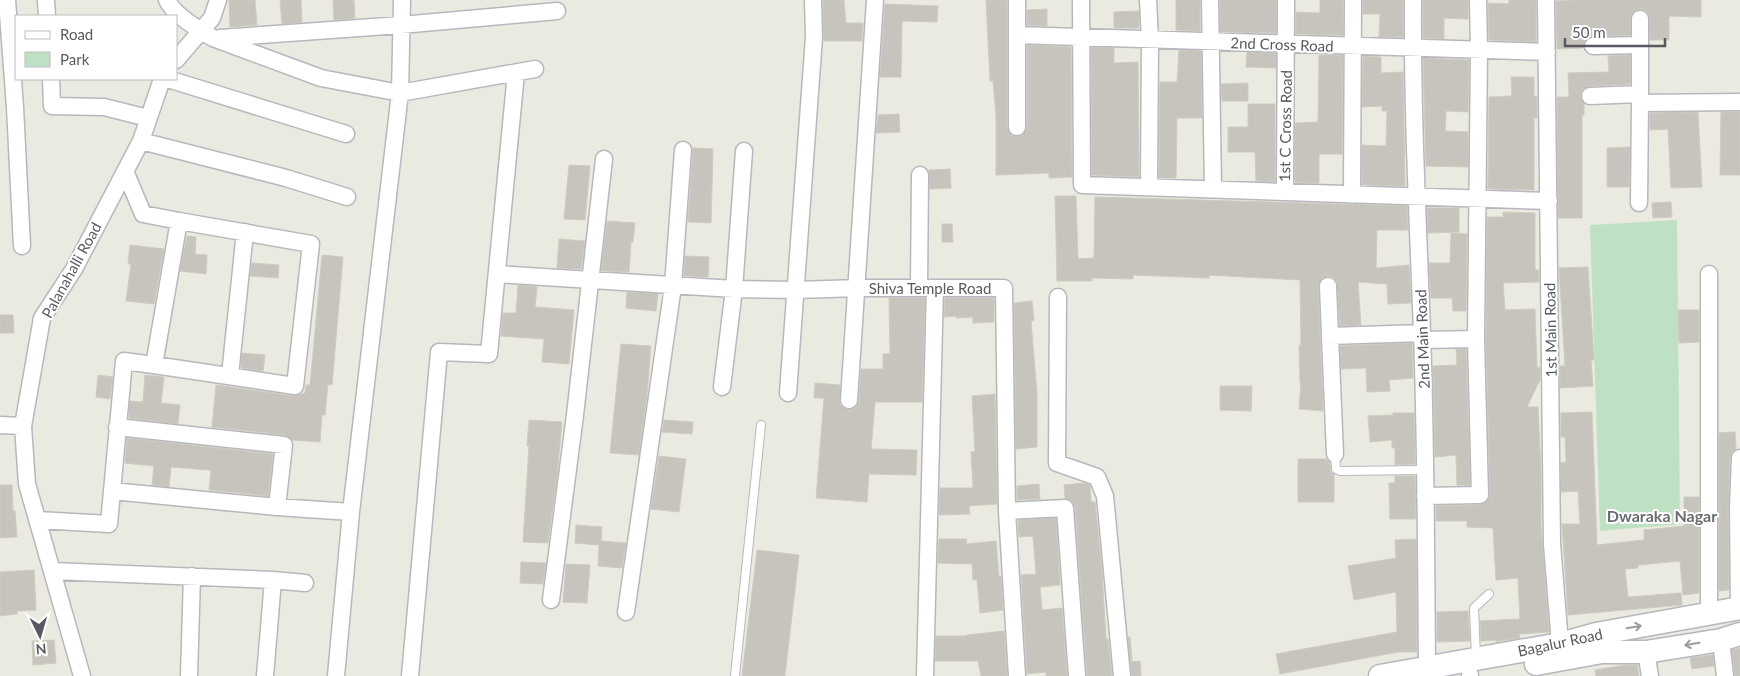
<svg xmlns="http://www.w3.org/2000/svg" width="1740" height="676" font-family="Lato,sans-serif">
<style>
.green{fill:#bee1c4}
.building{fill:#c6c4bd;stroke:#ceccbf}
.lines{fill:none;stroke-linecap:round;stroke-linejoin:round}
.lane-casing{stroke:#b7b8be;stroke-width:10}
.street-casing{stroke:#b7b8be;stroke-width:19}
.secondary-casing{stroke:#b6b7be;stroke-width:25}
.lane{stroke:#fff;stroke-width:8}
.street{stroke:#fff;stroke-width:16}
.secondary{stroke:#fff;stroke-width:22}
.oneway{stroke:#9b9ca0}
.labels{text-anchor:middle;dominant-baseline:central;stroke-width:4;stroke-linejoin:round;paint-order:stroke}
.street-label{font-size:15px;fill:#595a60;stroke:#fff}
.neighbourhood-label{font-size:16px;font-weight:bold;fill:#6a6c72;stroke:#fff}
</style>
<rect width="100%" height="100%" fill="#eaeae0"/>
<path class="green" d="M1677,220L1680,524L1600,531L1590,225Z"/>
<path class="building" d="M229,0H255L257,25L230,27Z
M280,0H301L302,22L282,24Z
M333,0H354L355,18L334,20Z
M823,0H844L846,23H863L862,41H824Z
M986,0H1007V127L1009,132L1012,136H1022L1025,132L1027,127V45L1071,47L1072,177L1049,178V173L996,175V115L993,81H990Z
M1176,0H1200V31L1176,30Z
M1220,0H1276V33L1220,32Z
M1320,0H1343V35L1296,34V12L1320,13Z
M1363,0H1403V37H1379L1380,14H1363Z
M1423,0H1468V19L1444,18V39L1423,38Z
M1509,0H1536V42L1489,40L1488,3L1509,4Z
M1571,0H1701V17L1669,16V40H1650L1649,14L1645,10L1640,9L1635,11L1631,14L1630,35L1592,36L1585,41L1583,48L1557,49L1556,1Z
M885,4L938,6L937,22L902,21L901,77H880Z
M1047,9V26L1027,25V10Z
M1139,11V28H1114V12Z
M1091,47L1114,48V63L1138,62L1139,177L1092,175Z
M1179,50L1201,51L1202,118H1177L1176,178H1159L1160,82H1177Z
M1247,52L1276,53V68L1246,67Z
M1319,55H1343L1342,154H1319V183L1295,182V123L1318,122Z
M1630,55V84L1590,86L1584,88L1581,92L1580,97L1584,103V115H1582V218H1558L1557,97H1569L1568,73L1609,72L1608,56Z
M1363,56L1381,57V73L1403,72L1405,186L1362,185V145L1386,146L1387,111H1382V106L1362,107Z
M1423,58L1469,60L1468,112L1446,111L1445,131L1468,132V167L1426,166Z
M1511,77H1534V96L1537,97V118H1534V190L1488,189L1489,97L1512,96Z
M1248,83V101H1222L1221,84Z
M1248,104H1275V182L1256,181L1255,152H1228V127H1248Z
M1698,112L1702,187L1671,188L1668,129L1650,130V113Z
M1721,112H1740V175H1720Z
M899,114L900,132L876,133L878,115Z
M1630,147L1629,187H1607V148Z
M693,148L713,149L711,223L688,222Z
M569,165L590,166L585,220L564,219Z
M950,169L951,188L930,189L929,170Z
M1055,196H1076L1078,259L1094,258L1095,197L1407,206L1408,230H1377L1376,268L1409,265L1411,303L1388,304L1387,284L1358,282L1361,325L1340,326L1337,281L1333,277L1328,276L1322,278L1318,286L1323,411L1299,409L1301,383H1300L1299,345H1301L1300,280L1209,275V278L1133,275V279L1092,278V281H1057Z
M1671,202L1672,217L1653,218L1652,203Z
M1427,208H1459V232L1428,233Z
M1503,212L1535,213V270H1539V282L1503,283L1505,310L1535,309L1537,368L1540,367V380L1527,407H1538L1541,471V525L1549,632L1519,634L1520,638L1499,641L1496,642V640L1481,641L1480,621L1520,619L1518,578L1496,580L1493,528L1467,527V521H1436V506L1481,505L1488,500L1490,495L1486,339L1487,217H1503Z
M607,221L635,223L633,242H631L629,272L601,271Z
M942,224H952L953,242H942Z
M1451,233L1467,234L1466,311H1453L1452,298H1431L1429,263H1450Z
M187,236L196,237L195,254L207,255L206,274L180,271Z
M559,239L585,241L581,269L557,268Z
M130,245L164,249L154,304L126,301L131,264H128Z
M322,255L343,257L332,385L328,384L325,415H322L320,442L292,440L285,435L212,427L216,385L294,396L305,393L306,385H310Z
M685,256L709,257L708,277L684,276Z
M252,263L279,265L278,278L250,276Z
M1588,267L1594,360H1591L1593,386L1560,388V366H1565L1559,268Z
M518,285L537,287L535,307L574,310L569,364L542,362L544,339L501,336L503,313H516Z
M627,292L658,294L656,311L626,308Z
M889,298H925L922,402H875L871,449L917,450L916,475L869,474L867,502L816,498L824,398H814L815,383L840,385V405L848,410L853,409L857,406L859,401L861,369H883V354H890Z
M945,298H994V322L973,323V317L956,318V316L944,317Z
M1032,301L1034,320L1031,321L1037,393V447L1016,449L1014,303Z
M1678,310H1699V342L1679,343Z
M0,315H13L14,333H0Z
M1412,343L1413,378L1389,380L1390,391L1367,392L1366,368L1341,369L1340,346Z
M621,344L651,346L647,394L639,455L610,453Z
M1456,349H1466L1470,485H1457L1456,455L1435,457L1433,366L1457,365Z
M242,353L265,355L263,371L241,368Z
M98,375L113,377L110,399L96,397Z
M145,375L164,377L161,403L180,405L178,424L129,418L130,401L143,402Z
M1220,386H1252L1251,411L1220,410Z
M995,394L997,504L969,506L970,514L939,515L940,488H972L973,486L971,452L975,451L972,396Z
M1592,412L1597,545L1644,540V530L1684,526V497H1699V593L1683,595L1680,561L1638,565V568L1625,569L1628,597L1681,593L1682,605L1568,615L1562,524H1580L1578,491L1561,492V463L1566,462L1565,437H1561V413Z
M1393,413H1414L1415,464L1395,465V448H1392V440L1370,442L1368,416L1393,415Z
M529,420L562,422L557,477L548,543L523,542L529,446H527Z
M664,420L693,422L692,434L662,432Z
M1735,432L1736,449L1732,452L1730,458L1728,507L1729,590L1719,591V433Z
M127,438L273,454L268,496L209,490L211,470H209L171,467L169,487L152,485L154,466L125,463Z
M659,456L686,459L679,512L651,509Z
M1298,459H1326L1330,463L1331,472L1334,474V502H1298Z
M1395,476H1415L1416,519H1390L1389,483H1395Z
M1085,483L1090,485L1091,502H1095L1102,571L1106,639H1108L1112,676H1087L1075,507L1073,502L1065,498L1064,485Z
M1039,484L1040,499L1017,500V486Z
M0,485H12L13,511H15L17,537L0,538Z
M1056,518L1060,585L1040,587L1042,610L1062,608L1067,676H1046V672L1027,674L1021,575L1036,574L1033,536L1019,537L1018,520Z
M576,525L602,527L601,541L626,543L622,568L598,566L599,545L575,543Z
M939,539H967L966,544L996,541L999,577L1001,576L1003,610L980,613L977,579L973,580L972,564L938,563Z
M1416,539L1417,652H1398L1280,674L1276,654L1397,632L1396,592L1354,600L1348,566L1396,558L1395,540Z
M757,550L799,555L785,676H742Z
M521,562L546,563L543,584L520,583Z
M566,564L590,565L587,603L563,602Z
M34,570L36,610L17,611V614L0,616V572Z
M1468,611L1470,641L1437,642V612Z
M1004,631L1007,676H981L978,661H935L936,636H967V635Z
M1128,637H1130L1132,662L1140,661L1141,676H1132Z
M54,640L56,663L33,665L32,641Z
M1740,648V676H1735L1732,650Z
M1713,655L1714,666L1692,669L1690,658Z
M1625,665H1637L1639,676H1596L1595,670Z"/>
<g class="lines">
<defs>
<path id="lane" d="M1335,454L1336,469L1340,471L1425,470
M1476,657L1474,608L1489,594
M735,676L761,425"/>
<path id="street" d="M7,0L15,107L22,246
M46,0L47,16
M167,0C174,15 199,30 213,38L321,78L400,93L351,512L336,676
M402,0L400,93L535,69
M1081,0L1082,185L1549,201
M1148,0L1150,40L1149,187
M1210,0L1213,189
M1413,0C1412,111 1418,222 1422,333C1426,444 1426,555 1427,667L1434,675
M1546,0L1552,544L1560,644L1562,654
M1640,19V103
M1017,35L1547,52
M220,38L401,25L557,11
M1593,46L1640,45
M176,60L212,18L218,0
M51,79L52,106L104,107L148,118
M168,79L346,134
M1590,96L1640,94
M1017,127V0
M141,141L286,178L347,197
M125,171L143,214L179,221L154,365L295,386L311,244L179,221
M1285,192L1286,0
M1352,195L1353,0
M1639,203L1640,103L1740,102
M497,274L734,289L796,290L858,288H1004L1007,511L1017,676
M1709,274V614
M1328,286L1330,336
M919,288L920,175
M1058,297L1057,463L1097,477L1105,496L1122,676
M1422,340L1476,339L1479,50L1478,0
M230,375L245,232
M722,387L734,289L744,151
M788,393L814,37L813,0
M849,400L875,0
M0,425L23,426
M1335,454L1330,336L1422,333
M112,491L277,507L284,445L117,427
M1425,496L1480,495L1476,339
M277,507L351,512
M1007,511L1065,508L1077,676
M38,520L109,524L124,361L154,365
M52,571L273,580L305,583
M551,600L575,415L604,159
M1739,609L1738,507L1740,458
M626,612L673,286L683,150
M1721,640L1725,676
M1646,652L1650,676
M1470,675V676
M82,676L27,484L23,426L42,318L74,269L141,141L162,79
M189,676L192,576
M265,676L273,580
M410,676L439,352L489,354L516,73
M925,676L935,288"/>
<path id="secondary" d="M1536,664L1602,652H1646L1721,640L1740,634
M1380,676L1560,644L1596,634L1740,608"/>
</defs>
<use href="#lane" class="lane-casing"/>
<use href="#street" class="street-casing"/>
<use href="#secondary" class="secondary-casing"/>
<use href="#lane" class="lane"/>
<use href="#street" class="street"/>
<use href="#secondary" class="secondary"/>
</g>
<defs><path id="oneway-shaft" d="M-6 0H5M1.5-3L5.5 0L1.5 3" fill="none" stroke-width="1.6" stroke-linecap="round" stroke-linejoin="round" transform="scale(1.25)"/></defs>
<g class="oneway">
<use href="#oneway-shaft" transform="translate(1634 627) rotate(-10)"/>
<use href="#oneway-shaft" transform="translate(1692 644) rotate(171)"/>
</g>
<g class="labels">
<g class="street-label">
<text transform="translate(1282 44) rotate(2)">2nd Cross Road</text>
<text transform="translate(1285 126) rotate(-89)">1st C Cross Road</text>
<text transform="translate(71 270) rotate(-61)">Palanahalli Road</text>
<text x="930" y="288">Shiva Temple Road</text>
<text transform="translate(1550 330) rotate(-91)">1st Main Road</text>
<text transform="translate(1422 339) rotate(-92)">2nd Main Road</text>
<text transform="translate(1560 642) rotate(-12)">Bagalur Road</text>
</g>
<g class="neighbourhood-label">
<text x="1662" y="515">Dwaraka Nagar</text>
</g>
</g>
<rect x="15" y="15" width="162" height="65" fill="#ffffff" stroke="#bdbdbf"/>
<rect x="25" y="31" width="25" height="8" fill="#ffffff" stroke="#bdbdbf"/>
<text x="60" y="40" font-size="15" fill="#595a60">Road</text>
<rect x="25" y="52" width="25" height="15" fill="#bee1c4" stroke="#bdbdbf"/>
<text x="60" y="65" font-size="15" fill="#595a60">Park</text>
<g transform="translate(40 636) rotate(175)" stroke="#ffffff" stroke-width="4" paint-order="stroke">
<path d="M0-4L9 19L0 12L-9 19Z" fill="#595a60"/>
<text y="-8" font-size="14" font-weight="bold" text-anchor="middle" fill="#595a60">N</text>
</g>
<path d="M1565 38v8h100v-8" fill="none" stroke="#595a60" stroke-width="2.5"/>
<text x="1572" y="38" font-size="15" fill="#595a60" stroke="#ffffff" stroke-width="4" paint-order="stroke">50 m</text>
</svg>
